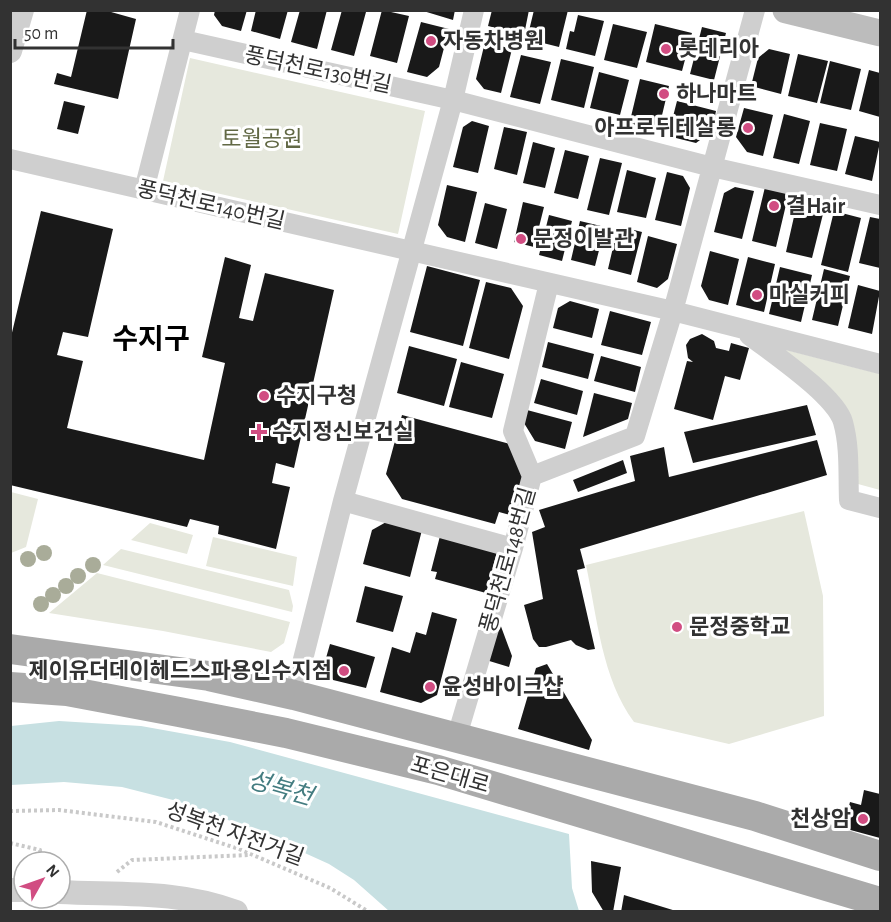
<svg xmlns="http://www.w3.org/2000/svg" width="891" height="922" font-family="'Alegreya Sans','Noto Sans KR',sans-serif">
<style>
.green{fill:#e6e8dd}
.water{fill:#c7e0e2}
.building{fill:#191919}
.lines{fill:none;stroke-linecap:round;stroke-linejoin:round}
.path{stroke:#c9c9c9;stroke-width:4;stroke-dasharray:3 3;stroke-linecap:butt}
.minor{stroke:#cfcfcf;stroke-width:20}
.tertiary{stroke:#cfcfcf;stroke-width:24}
.secondary{stroke:#bcbcbc;stroke-width:27}
.primary{stroke:#aaa;stroke-width:30}
.tree{fill:#a9ac99}
.poi-dot{fill:#d14d82;stroke:#fff;stroke-width:2}
.labels{text-anchor:middle;dominant-baseline:central;stroke-width:6;stroke-linejoin:round;paint-order:stroke}
.poi-label{font-size:22px;font-weight:bold;fill:#323232;stroke:#fff;text-anchor:start}
.street-label{font-size:22px;fill:#323232;stroke:#fff}
.park-label{font-size:22px;fill:#626945;stroke:#fff}
.water-label{font-size:24px;font-style:italic;fill:#437c80;stroke:#fff}
.district-label{font-size:28px;font-weight:bold;fill:#000;stroke:#fff}
</style>
<rect width="100%" height="100%" fill="#fff"/>
<path class="green" d="M190,58L425,111L398,234L163,181Z
M775,347L880,374V490L858,484L856,446Z
M11,492L38,499L26,547L11,553Z
M804,511L823,596L824,716L729,744L634,722C602,679 597,617 586,565Z
M150,523L193,535L187,554L131,540Z
M213,537L297,557L293,586L206,566Z
M121,549L289,590L293,606L292,612L103,565Z
M97,573L290,622L284,643L271,652L163,631L49,613Z"/>
<path class="water" d="M59,721L141,726L230,742L569,834L572,888L579,911H389L354,880L329,864L252,829L177,801L122,787L64,782L11,785V726Z"/>
<path class="building" d="M87,10H104L136,19L118,99L54,84L57,73L71,77Z
M215,10H247L241,31L222,26L214,15Z
M256,10H288L280,39L251,31Z
M300,10H327L317,49L291,42Z
M342,10L366,12L354,56L331,50Z
M382,10L409,16L397,63L370,56Z
M420,10H455L453,20Z
M492,10H529L524,35L488,26Z
M534,10H568L559,47L527,39Z
M578,15L604,21L595,56L566,49L570,31L574,32Z
M421,22L449,29L439,67L427,77L407,72Z
M613,24L647,32L637,68L604,60Z
M655,24L692,33L682,71L646,62Z
M702,27L726,33L714,80L690,74Z
M485,42L512,49L501,93L484,89L476,79Z
M769,49L790,54L781,94L751,86L758,58Z
M798,54L828,61L817,103L788,96Z
M521,55L551,62L540,104L510,97Z
M561,59L594,67L584,108L551,100Z
M830,61L861,69L851,110L820,103Z
M869,70L880,73V117L859,111Z
M599,72L629,80L620,115L590,108Z
M640,79L669,86L658,132L629,125Z
M64,101L85,106L78,134L57,129Z
M677,101L716,111L712,131L696,143L668,136Z
M744,108L773,115L763,156L747,152L736,137Z
M784,114L810,121L799,164L773,158Z
M472,121L489,126L478,173L453,167L463,127Z
M820,123L847,129L837,171L810,165Z
M504,127L527,132L517,175L494,169Z
M855,136L880,142L872,181L845,174Z
M533,142L555,148L545,188L523,183Z
M565,150L589,156L578,199L554,193Z
M600,158L622,163L609,215L587,210Z
M627,170L656,178L646,218L617,212Z
M667,172L683,176L690,188L681,226L655,220Z
M447,185L477,192L465,242L447,237L438,225Z
M735,187L754,191L742,239L714,232L724,193Z
M765,187L789,192L776,247L752,241Z
M798,199L825,206L812,258L786,252Z
M523,202L544,207L534,247L514,242Z
M485,203L507,209L497,249L475,243Z
M41,211L113,229L88,337L63,332L57,355L83,361L67,428L204,460L225,363L202,357L225,257L251,265L239,318L253,321L265,273L334,290L294,468L276,463L272,483L290,487L276,549L218,534L219,526L190,519L187,527L10,485V341Z
M834,211L861,218L848,272L821,265Z
M549,215L572,221L562,261L539,255Z
M870,217L880,219V268L859,263Z
M580,221L605,227L595,266L571,260Z
M618,226L642,232L631,275L608,269Z
M648,236L677,244L668,279L657,288L637,282Z
M710,251L739,259L728,305L709,300L701,286Z
M748,257L775,264L764,312L736,305Z
M427,266L480,280L463,346L410,332Z
M780,267L812,275L801,322L769,314Z
M824,269L850,276L838,326L812,320Z
M486,282L511,288L523,306L509,359L469,348Z
M858,285L880,291L872,334L848,328Z
M570,301L599,309L592,338L553,328L558,308Z
M610,311L651,322L642,355L601,345Z
M702,334L714,341L716,348L729,351L731,343L749,348L740,380L725,376L713,420L674,409L687,361L693,362L688,358L686,345L690,339Z
M548,342L594,354L588,379L542,367Z
M409,346L457,359L444,406L397,393Z
M601,356L641,367L635,392L594,381Z
M461,362L504,374L492,418L449,407Z
M541,379L583,391L577,415L534,403Z
M594,393L632,403L628,419L583,437Z
M807,405L816,435L693,463L684,432Z
M527,410L572,422L565,449L535,441L524,423Z
M402,415L510,444L526,469L514,516L499,512L495,524L402,499L386,474Z
M817,440L827,475L580,549L585,568L577,570L595,649L588,650L576,645L571,640L546,647H539L533,639L524,605L543,599L532,532L545,527L539,510L635,481L630,456L664,447L669,477Z
M623,460L627,473L578,492L573,480Z
M388,521L422,530L410,577L363,564L372,530Z
M440,536L497,552L486,593L435,579L437,572L431,571Z
M365,586L403,596L393,632L356,622Z
M432,612L457,619L437,695L421,703L380,692L392,647L410,653L416,632L426,635Z
M496,613L512,656L509,667L486,660Z
M330,644L375,657L366,688L333,680L324,665Z
M547,664L592,740L589,750L518,729L536,668Z
M864,790L880,794V838L843,828L850,802L861,805Z
M591,861L621,867L613,912H604L592,892Z
M624,895L676,911V912H621Z"/>
<g class="lines">
<path class="path" d="M10,811L59,810L156,822L239,849L330,888L369,912
M10,843L40,850L41,862
M117,872L132,860L249,855"/>
<path class="minor" d="M183,40L453,100L712,167L880,205
M10,159L673,311L880,364
M144,190L190,10
M749,335C772,353 835,395 843,422C850,447 848,474 849,500L880,508
M532,476L513,431L549,283
M343,501L513,548
M294,695L343,501L453,100L474,10
M457,736L513,548L532,476L635,436L673,311L755,10"/>
<path class="tertiary" d="M10,51L22,10
M10,890H24
M60,892C119,895 179,890 236,912"/>
<path class="secondary" d="M786,10L880,33"/>
<path class="primary" d="M10,649L209,676L294,695L755,816L880,856
M10,687L67,691L179,712L286,733L438,770L880,902"/>
</g>
<g class="tree">
<circle cx="44" cy="553" r="8"/>
<circle cx="28" cy="559" r="8"/>
<circle cx="93" cy="565" r="8"/>
<circle cx="78" cy="576" r="8"/>
<circle cx="66" cy="586" r="8"/>
<circle cx="53" cy="595" r="8"/>
<circle cx="41" cy="604" r="8"/>
</g>
<g class="poi-dot">
<circle cx="431" cy="41" r="6"/>
<circle cx="666" cy="49" r="6"/>
<circle cx="664" cy="94" r="6"/>
<circle cx="748" cy="128" r="6"/>
<circle cx="774" cy="206" r="6"/>
<circle cx="521" cy="239" r="6"/>
<circle cx="757" cy="295" r="6"/>
<circle cx="264" cy="396" r="6"/>
<path d="M256 423h6v6h6v6h-6v6h-6v-6h-6v-6h6z"/>
<circle cx="677" cy="627" r="6"/>
<circle cx="344" cy="671" r="6"/>
<circle cx="430" cy="687" r="6"/>
<circle cx="863" cy="819" r="6"/>
</g>
<g class="labels">
<g class="poi-label">
<text x="443" y="41">자동차병원</text>
<text x="678" y="49">롯데리아</text>
<text x="676" y="94">하나마트</text>
<text x="736" y="128" text-anchor="end">아프로뒤테살롱</text>
<text x="786" y="206">결Hair</text>
<text x="533" y="239">문정이발관</text>
<text x="769" y="295">마실커피</text>
<text x="276" y="396">수지구청</text>
<text x="272" y="432">수지정신보건실</text>
<text x="689" y="627">문정중학교</text>
<text x="332" y="671" text-anchor="end">제이유더데이헤드스파용인수지점</text>
<text x="442" y="687">윤성바이크샵</text>
<text x="851" y="819" text-anchor="end">천상암</text>
</g>
<g class="street-label">
<text transform="translate(318 70) rotate(12)">풍덕천로130번길</text>
<text transform="translate(211 205) rotate(13)">풍덕천로140번길</text>
<text transform="translate(508 560) rotate(-74)">풍덕천로148번길</text>
<text transform="translate(450 775) rotate(16)">포은대로</text>
<text transform="translate(235 834) rotate(20)">성복천 자전거길</text>
</g>
<g class="park-label">
<text x="262" y="139">토월공원</text>
</g>
<g class="water-label">
<text transform="translate(280 789) rotate(16)">성복천</text>
</g>
<g class="district-label">
<text x="151" y="340">수지구</text>
</g>
</g>
<rect width="891" height="922" fill="none" stroke="#323232" stroke-width="24"/>
<g transform="translate(42 880) rotate(50)"><circle r="28" fill="#ffffff" stroke="#adadad" stroke-width="1.5"/>
<path d="M0-4.5L10 22L0 15L-10 22Z" fill="#d14d82"/>
<text y="-9" font-size="16" font-weight="bold" text-anchor="middle" fill="#323232">N</text>
</g>
<path d="M15 39v9h158v-9" fill="none" stroke="#323232" stroke-width="3"/>
<text x="24" y="39" font-size="18" fill="#323232" stroke="#ffffff" stroke-width="4.5" paint-order="stroke">50 m</text>
</svg>
